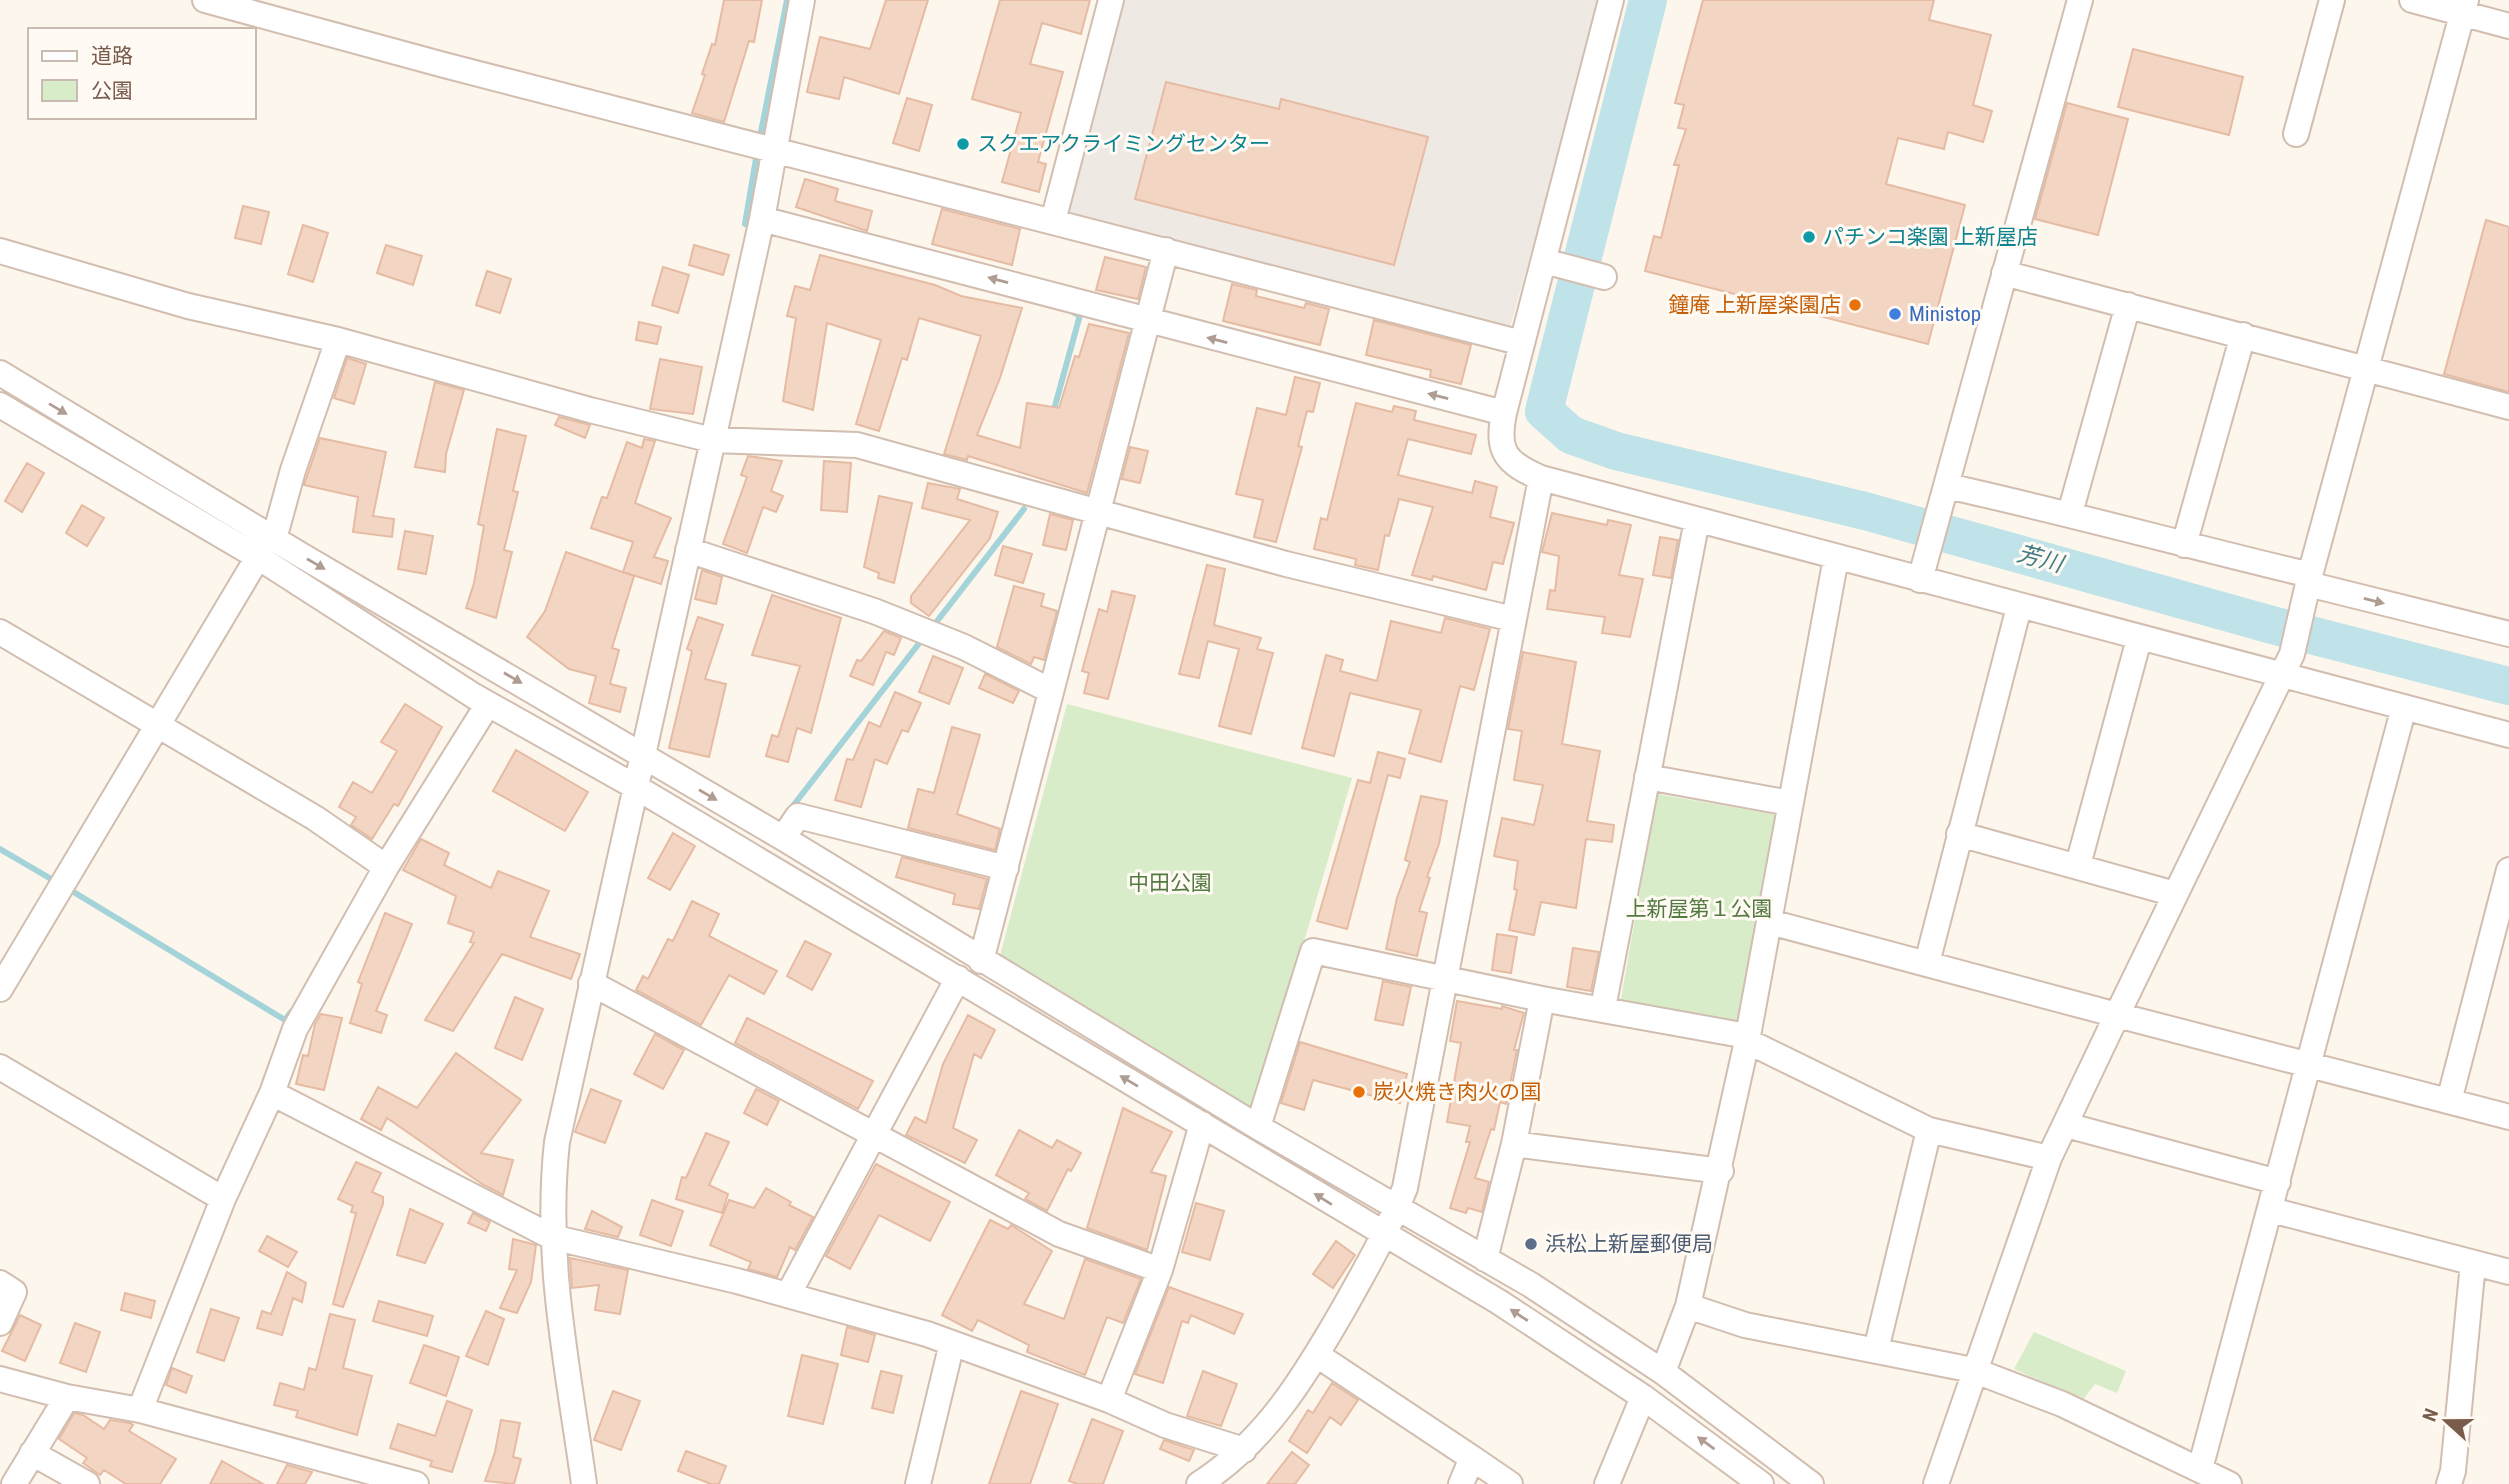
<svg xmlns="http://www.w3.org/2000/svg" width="2509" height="1484" font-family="'Roboto Condensed','Noto Sans JP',sans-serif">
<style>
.industrial{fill:#efe9e4}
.green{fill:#d8ecc9}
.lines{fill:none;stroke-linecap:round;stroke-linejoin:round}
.stream{stroke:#a5d3da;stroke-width:6}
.river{stroke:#bfe3e8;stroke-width:38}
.building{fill:#f3d5c3;stroke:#e6bba3;stroke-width:2}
.minor-casing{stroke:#d1beb0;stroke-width:28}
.minor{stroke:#fff;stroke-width:24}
.oneway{fill:#af9d94}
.culture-dot{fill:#0f9aa8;stroke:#fffaf3;stroke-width:2.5}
.food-dot{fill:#e8710a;stroke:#fffaf3;stroke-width:2.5}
.shop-dot{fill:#3f7fe0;stroke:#fffaf3;stroke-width:2.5}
.service-dot{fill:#5c6f8a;stroke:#fffaf3;stroke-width:2.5}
.labels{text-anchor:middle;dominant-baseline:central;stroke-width:6;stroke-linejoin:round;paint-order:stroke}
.culture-label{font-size:21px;fill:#0d838f;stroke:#fffaf3;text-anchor:start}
.food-label{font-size:21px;fill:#c56008;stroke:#fffaf3;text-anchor:end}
.shop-label{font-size:21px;fill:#366cbe;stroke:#fffaf3;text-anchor:start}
.park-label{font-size:21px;fill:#537a41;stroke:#fffaf3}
.service-label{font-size:21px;fill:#4e5e75;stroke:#fffaf3;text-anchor:start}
.water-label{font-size:23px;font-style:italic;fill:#437c86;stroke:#fffaf3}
</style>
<rect width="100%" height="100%" fill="#fdf6ec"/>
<path class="industrial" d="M1117,0H1599L1601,3L1509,331L1061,213Z"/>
<path class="green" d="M1067,704L1352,778L1253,1115L998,963Z
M1657,794L1778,815L1741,1025L1620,1004Z
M2034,1332L2126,1371L2117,1393L2095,1384L2083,1400L2014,1369Z"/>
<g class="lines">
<path class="stream" d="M759,142L787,0
M756,227L745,224L757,153
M1053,413L1080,315L1074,313
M931,629L1024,509
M789,811L924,637
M0,849L58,883
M67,888L285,1020L291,1012"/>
<path class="river" d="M1648,0L1544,411L1571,435L1616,451L1865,511L2272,625L2509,686"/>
</g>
<path class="building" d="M724,0H762L754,42L749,41L724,122L692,113L705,75L702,74L712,44L715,45Z
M886,0H928L899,94L844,77L839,99L807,92L820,37L870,49Z
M1000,0H1090L1081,34L1042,23L1030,64L1063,72L1038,162L1046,164L1039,192L1002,182L1021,113L972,99Z
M1703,0H1934L1929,20L1991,35L1973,105L1992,111L1983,142L1948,132L1944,149L1898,138L1886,184L1965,205L1928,344L1645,271L1654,236L1661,238L1679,165H1674L1686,129L1678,128L1684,105L1675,103Z
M2133,49L2243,77L2229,135L2118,107Z
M1166,82L1279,109L1281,99L1428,137L1394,265L1135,199Z
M907,98L932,105L919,151L893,143Z
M2067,103L2128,119L2098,235L2035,219Z
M805,179L838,189L835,201L872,211L867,231L796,207Z
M243,206L269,212L261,244L235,238Z
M942,209L1020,229L1012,265L932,244Z
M2486,220L2509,227V392L2444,374Z
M303,225L328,233L313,282L288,274Z
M386,245L422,256L413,285L377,273Z
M694,245L729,255L723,275L689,265Z
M820,255L935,285L961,296L1022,308L1000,378L977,435L1020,448L1027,403L1059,408L1075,356L1079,357L1089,324L1129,333L1087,493L968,456L967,460L944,454L981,336L919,318L907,360L902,358L879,431L856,424L881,340L827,323L813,410L783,401L796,318L787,316L795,286L810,290Z
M1105,257L1146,267L1138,299L1096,290Z
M663,267L689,275L678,313L652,305Z
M487,271L511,279L500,313L476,305Z
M1232,284L1257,290L1256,296L1304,308L1306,303L1329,309L1320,345L1223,321Z
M1374,320L1471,345L1461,384L1430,377L1431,370L1366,355Z
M639,322L661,327L657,344L636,340Z
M347,358L366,364L354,404L334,398Z
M660,359L702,367L693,414L650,409Z
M1295,377L1320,383L1313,412L1307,411L1298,446L1302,447L1276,542L1254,537L1263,500L1236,494L1257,408L1286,415Z
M435,382L464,390L446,454L445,472L415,467Z
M1356,403L1392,412L1394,406L1416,411L1414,420L1476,435L1471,454L1408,439L1398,475L1472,493L1475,481L1497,487L1490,517L1514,523L1503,564L1493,562L1486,590L1433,576L1432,580L1412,575L1433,507L1399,499L1389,536L1385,535L1378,570L1355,565L1356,559L1314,549L1321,518L1327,520Z
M559,417L590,425L585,438L555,425Z
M497,429L526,436L513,491L518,492L504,550L512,552L496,618L466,608L474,583L484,526L478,524Z
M320,438L386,452L373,516L394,519L392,537L353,532L358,497L304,485Z
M644,439L655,441L635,503L671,518L654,557L668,561L661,584L623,572L633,542L591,528L602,497L607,498L627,442L642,448Z
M1130,447L1148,451L1140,483L1122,479Z
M748,456L782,461L771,491L783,496L776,512L763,507L747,553L723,544L747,477L741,475Z
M824,461L851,463L847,512L821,510Z
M27,463L44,473L22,512L5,501Z
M928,483L960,489L957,499L998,512L990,538L929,616L911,603V596L970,520L922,508Z
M879,496L912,503L894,583L878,578L879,573L864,567Z
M82,505L104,518L87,546L66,533Z
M1552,513L1607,525L1608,520L1631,525L1619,575L1643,579L1630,637L1602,633L1605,617L1547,609L1550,590L1555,591L1559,556L1542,552Z
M1050,514L1073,520L1066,550L1043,545Z
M405,531L433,536L426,574L398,569Z
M1660,537L1678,540L1671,578L1653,575Z
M1003,546L1032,554L1023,583L995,575Z
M566,552L634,576L612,648L619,650L610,684L626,688L620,712L589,703L596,676L569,669L527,637L545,611Z
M1207,565L1225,569L1214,625L1261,638L1257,649L1273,653L1251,734L1219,726L1239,649L1208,641L1199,678L1179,674Z
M702,570L722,577L716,604L695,599Z
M1014,586L1044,594L1041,606L1057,611L1044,660L1034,657L1031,664L997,647Z
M1112,591L1135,596L1108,699L1084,693L1089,673L1082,671L1099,609L1107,612Z
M772,595L841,618L811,733L797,728L788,762L766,756L772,735L778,737L800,666L752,655Z
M698,617L723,625L705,679L726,684L709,757L669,748L692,651L687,649Z
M1445,618L1490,629L1474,690L1460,686L1441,762L1409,753L1421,710L1350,693L1334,756L1302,748L1326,655L1343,660L1340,671L1377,681L1391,621L1441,633Z
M884,631L901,638L894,655L886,652L873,685L850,676L857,660L861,661Z
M1523,652L1576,662L1562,744L1600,751L1587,821L1614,825L1612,842L1586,839L1576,908L1541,902L1534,935L1509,930L1517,890L1514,889L1518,861L1494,856L1502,818L1534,825L1543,785L1514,780L1522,731L1508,729Z
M933,656L963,668L949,704L919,692Z
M985,674L1019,691L1013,703L979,688Z
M895,692L921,703L908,732L902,730L887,764L875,759L861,807L835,800L847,759L853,760L869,722L880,727Z
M405,704L442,727L398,806L394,804L372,839L351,825L356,817L339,807L353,782L372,793L397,751L381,742Z
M952,727L980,735L957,814L1000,829L995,850L908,828L918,789L934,793Z
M516,750L588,792L565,831L493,791Z
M1378,752L1405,759L1400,778L1388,775L1347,929L1317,921L1358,780L1370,783Z
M1421,796L1447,801L1439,844L1427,877L1430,878L1419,911L1427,913L1417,956L1386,949L1397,898L1410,862L1405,860Z
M673,833L695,846L670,890L648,878Z
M421,839L449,853L444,865L491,888L498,871L549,891L530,937L580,954L571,979L502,954L453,1031L425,1020L474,943L470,942L474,932L448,923L456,896L403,870Z
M902,857L987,879L979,909L953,904L955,894L896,877Z
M692,901L719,914L709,936L777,971L764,994L729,975L701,1025L636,990L643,976L648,979L668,939L673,941Z
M385,913L412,924L376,1011L387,1015L381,1033L350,1023L362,984L358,982Z
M1497,934L1517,937L1511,973L1492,970Z
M805,941L831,954L812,990L787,976Z
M1573,948L1599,952L1591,991L1567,987Z
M1383,981L1411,987L1403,1025L1375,1020Z
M515,997L543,1009L522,1060L495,1048Z
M1457,1001L1502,1009V1006L1524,1013L1514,1050H1517L1506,1104L1500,1102L1494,1130L1491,1129L1475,1178L1489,1182L1482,1212L1468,1208L1466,1213L1450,1208L1470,1142H1466L1470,1126L1447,1122L1461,1043L1450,1041Z
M321,1014L342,1018L324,1090L296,1084L303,1055L308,1056L315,1024Z
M968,1015L995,1030L981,1058L974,1054L953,1128L977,1140L965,1163L906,1135L915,1117L926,1123L943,1064Z
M747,1018L873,1081L858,1109L735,1043Z
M655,1034L684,1050L663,1089L634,1074Z
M1300,1042L1407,1074L1400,1103L1313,1080L1304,1110L1281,1103Z
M456,1053L521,1100L481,1153L513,1160L503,1195L482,1184L387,1118L381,1130L361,1119L378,1087L417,1108Z
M591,1089L621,1101L605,1143L575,1132Z
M756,1089L779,1101L767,1125L744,1113Z
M1123,1108L1172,1132L1151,1172L1166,1176L1147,1250L1087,1228Z
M1019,1130L1052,1148L1057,1140L1081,1153L1071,1171L1068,1169L1047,1211L1025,1199L1029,1193L996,1175Z
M706,1133L729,1142L709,1185L728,1194L722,1213L676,1199L682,1177L686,1178Z
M356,1162L381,1173L372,1192L383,1197V1204L343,1307L333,1304L356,1213L351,1212L353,1206L338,1199Z
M876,1164L950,1202L930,1241L879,1215L850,1269L826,1256Z
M766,1188L791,1202L789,1205L813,1217L795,1250L790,1247L777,1277L748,1269L751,1262L710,1245L729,1200L754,1208Z
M652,1200L683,1211L671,1246L640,1235Z
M1196,1203L1224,1211L1210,1260L1182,1252Z
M410,1209L443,1224L425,1263L397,1255Z
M592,1211L622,1227L618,1237L585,1229Z
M473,1213L490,1222L486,1231L468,1223Z
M990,1220L1008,1229L1011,1225L1052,1251L1024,1304L1064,1319L1085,1259L1141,1279L1123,1323L1107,1317L1085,1375L1027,1352L1029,1345L978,1320L972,1331L942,1315Z
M267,1236L297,1252L288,1267L259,1251Z
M513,1239L536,1245L531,1282L517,1313L500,1308L517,1270L509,1269Z
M1336,1241L1355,1255L1333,1288L1313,1274Z
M570,1258L628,1270L620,1314L595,1310L599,1285L572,1288Z
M287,1272L306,1283L302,1302L293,1298L282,1335L257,1328L262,1311L271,1314Z
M1169,1287L1243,1314L1234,1334L1191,1315L1188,1323L1182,1321L1163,1383L1135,1374Z
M125,1293L155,1301L151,1318L121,1310Z
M379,1301L433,1316L427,1336L373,1321Z
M211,1309L239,1318L224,1361L197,1352Z
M486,1311L504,1319L488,1365L466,1356Z
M330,1314L355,1320L343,1368L372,1376L357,1435L296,1417L298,1411L274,1405L280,1383L304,1390L309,1368L316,1370Z
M20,1315L41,1325L25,1361L2,1351Z
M75,1323L100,1332L86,1372L60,1363Z
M847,1327L875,1335L868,1362L841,1355Z
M424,1345L459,1357L446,1396L410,1383Z
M802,1355L838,1364L823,1424L788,1416Z
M172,1368L192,1376L186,1393L166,1385Z
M881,1371L902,1376L893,1413L872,1408Z
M1203,1371L1237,1384L1221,1426L1187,1416Z
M1332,1383L1358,1400L1341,1425L1330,1417L1307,1453L1289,1441L1308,1410L1313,1413Z
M613,1391L640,1401L621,1450L594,1440Z
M1021,1391L1058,1404L1030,1484H989Z
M447,1401L472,1410L452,1472L430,1466L432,1461L390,1448L398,1424L435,1436Z
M74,1413L83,1415L104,1429L110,1420L130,1423L133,1425L129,1431L176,1459L160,1484H126L104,1470L100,1475L83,1463L87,1458L59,1439Z
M1092,1419L1123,1431L1103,1484H1078L1069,1481Z
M501,1420L520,1423L513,1457L521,1459L514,1484L485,1481L495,1452Z
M1164,1440L1194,1450L1189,1461L1160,1449Z
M686,1451L726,1466L719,1484H711L678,1471Z
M1292,1452L1309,1465L1295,1484H1267Z
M222,1461L263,1484H210Z
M287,1465L312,1472L305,1484H277Z"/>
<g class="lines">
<defs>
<path id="minor" d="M205,0L444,65L1522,343
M1611,0L1504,413C1496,452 1506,463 1541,478L2509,735
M2412,0L2509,26
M2296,134L2332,0
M762,219L1504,413
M1053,221L1111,0
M0,251L188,306L338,340L590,410L712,440L857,445L1286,564L1513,619
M1544,261L1604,277
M2004,273L2509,407
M0,373L299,554L783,838L1258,1127L1531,1285L1663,1372L1811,1484
M0,405L258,557L474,696L634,786L1499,1302L1643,1397L1761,1484
M1947,486C2069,513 2188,546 2310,575
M2070,513L2128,305
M274,539L293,470L338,340
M2184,545L2243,335
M688,550L874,611L964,647L1051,691
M1920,580L2080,0
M2308,584L2509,634
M0,632L315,818L386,867
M1647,777L1790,803
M1959,834L2175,894
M783,838L798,816L1006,868
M2078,865L2139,639
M1770,922L2117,1015L2292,654L2310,575L2466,0
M981,961L1166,250
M1927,963L2019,607
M591,983L1059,1234L1160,1270
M0,989L258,557
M1603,1008L1697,520
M1747,1041L1929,1130L2049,1158
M0,1067L223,1199L140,1410
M272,1093L552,1237L737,1281L927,1334L1109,1400L1165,1425L1244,1450
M2449,1101L2509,870
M2066,1125L2278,1182
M1258,1127L1313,951L1542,999L1747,1036
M1514,1144L1721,1171
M223,1199L272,1093L295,1029L386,867L488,704
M2271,1210L2509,1272
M1485,1259L1514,1144L1542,999
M0,1283L14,1292L0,1323
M788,1295L958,978
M1688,1306L1747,1041L1836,558
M1876,1350L1929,1130
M1317,1355L1472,1458L1461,1484
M1663,1372L1688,1306L1745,1325L1973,1370L2062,1404L2229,1484
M0,1379L67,1397L140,1410L416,1484
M1109,1400L1160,1270L1202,1124
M32,1453L87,1484
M1472,1458L1510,1484
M2200,1469L2404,707
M14,1484L67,1397
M584,1484C568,1368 544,1260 557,1142L762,219L802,0
M918,1484L952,1343
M1199,1484C1266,1441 1305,1376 1344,1308C1366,1269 1388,1230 1405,1188L1541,478
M1607,1484L1643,1397
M1936,1484L2049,1158L2117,1015L2509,1117
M2449,1484L2453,1471L2473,1263"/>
</defs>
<use href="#minor" class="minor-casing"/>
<use href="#minor" class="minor"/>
</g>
<defs><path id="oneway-solid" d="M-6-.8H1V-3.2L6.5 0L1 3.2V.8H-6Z" transform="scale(1.75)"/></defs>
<g class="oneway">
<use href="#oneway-solid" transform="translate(998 280) rotate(-165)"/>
<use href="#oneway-solid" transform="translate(1217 340) rotate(-166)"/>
<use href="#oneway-solid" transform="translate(1438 396) rotate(-166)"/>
<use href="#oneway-solid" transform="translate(58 409) rotate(31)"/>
<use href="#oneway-solid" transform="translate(316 564) rotate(30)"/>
<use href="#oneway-solid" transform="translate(2374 601) rotate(14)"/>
<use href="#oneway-solid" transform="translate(513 678) rotate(30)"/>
<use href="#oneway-solid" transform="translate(708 795) rotate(30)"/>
<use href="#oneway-solid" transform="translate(1129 1081) rotate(-149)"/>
<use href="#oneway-solid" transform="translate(1323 1199) rotate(-148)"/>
<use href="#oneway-solid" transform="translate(1519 1315) rotate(-147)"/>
<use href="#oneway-solid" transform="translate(1706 1443) rotate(-144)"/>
</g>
<g class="culture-dot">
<circle cx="963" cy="144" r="7"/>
<circle cx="1809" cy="237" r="7"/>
</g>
<g class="food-dot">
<circle cx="1855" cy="305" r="7"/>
<circle cx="1359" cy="1092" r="7"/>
</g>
<circle class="shop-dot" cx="1895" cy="314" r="7"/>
<circle class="service-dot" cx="1531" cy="1244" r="7"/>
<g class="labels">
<g class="culture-label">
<text x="977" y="144">スクエアクライミングセンター</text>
<text x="1823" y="237">パチンコ楽園 上新屋店</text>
</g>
<g class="food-label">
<text x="1841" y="305">鐘庵 上新屋楽園店</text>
<text x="1373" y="1092" text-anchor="start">炭火焼き肉火の国</text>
</g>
<g class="shop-label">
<text x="1909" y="314">Ministop</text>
</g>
<g class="park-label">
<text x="1170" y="883">中田公園</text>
<text x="1699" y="909">上新屋第１公園</text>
</g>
<g class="service-label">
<text x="1545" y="1244">浜松上新屋郵便局</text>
</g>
<g class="water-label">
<text transform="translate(2040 559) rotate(15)">芳川</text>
</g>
</g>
<rect x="28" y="28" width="228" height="91" fill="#fffaf3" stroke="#cabbb1" stroke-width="2"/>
<rect x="42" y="51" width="35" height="10" fill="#ffffff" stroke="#cabbb1" stroke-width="2"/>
<text x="91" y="63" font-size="21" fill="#7a5c4d">道路</text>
<rect x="42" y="80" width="35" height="21" fill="#d8ecc9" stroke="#cabbb1" stroke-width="2"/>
<text x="91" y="98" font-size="21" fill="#7a5c4d">公園</text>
<g transform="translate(2446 1421) rotate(291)" stroke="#fffaf3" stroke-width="5" paint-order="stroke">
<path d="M0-5L12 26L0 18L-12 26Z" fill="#7a5c4d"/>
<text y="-10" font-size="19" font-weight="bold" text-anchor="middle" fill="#7a5c4d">N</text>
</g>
</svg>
